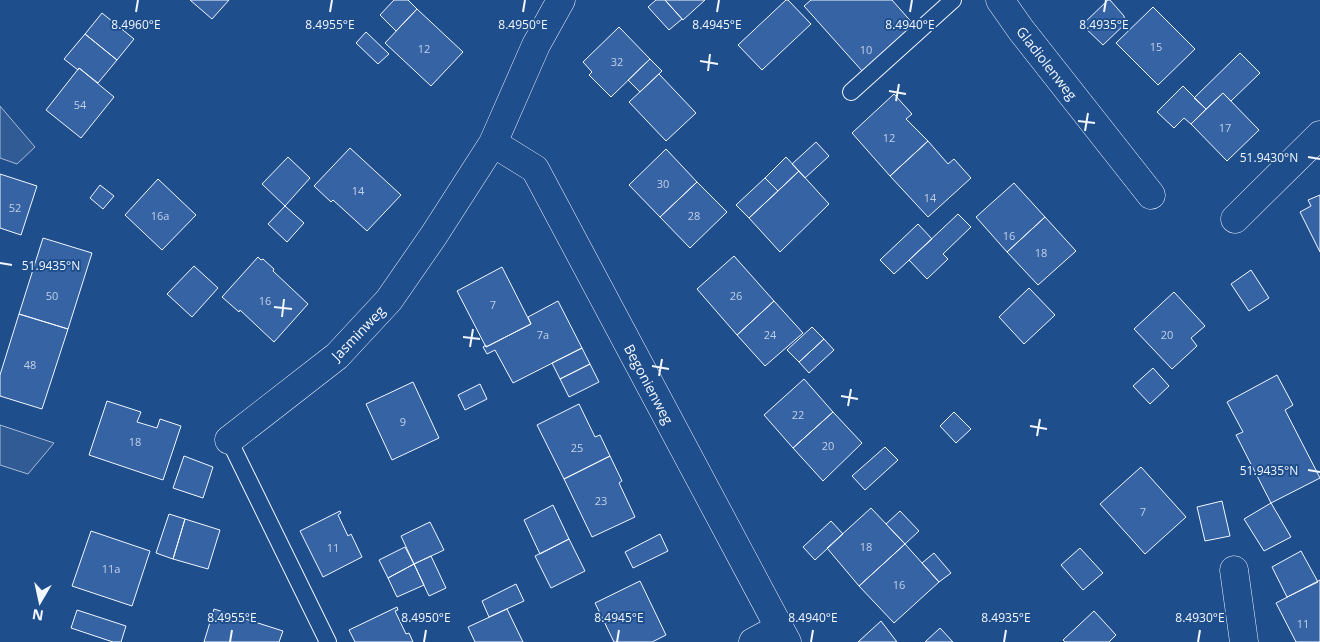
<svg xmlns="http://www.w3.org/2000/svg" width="1320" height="642" font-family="'Open Sans',sans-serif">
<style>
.parking{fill:#305b95;stroke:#a8bbd7}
.building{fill:#3563a3;stroke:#f2f6ff}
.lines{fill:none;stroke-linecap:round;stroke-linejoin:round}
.lane-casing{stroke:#f2f6ff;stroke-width:18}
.street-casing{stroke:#f2f6ff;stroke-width:29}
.lane{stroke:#1f4e8c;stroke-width:16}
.street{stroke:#1f4e8c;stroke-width:28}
.ticks{fill:none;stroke:#f2f6ff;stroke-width:2}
.labels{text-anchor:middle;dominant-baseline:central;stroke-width:4;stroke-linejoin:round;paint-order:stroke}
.number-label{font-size:11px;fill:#c3d1e8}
.street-label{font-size:14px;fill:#f2f6ff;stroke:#1f4e8c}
.ticks-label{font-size:12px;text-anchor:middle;fill:#f2f6ff;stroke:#1f4e8c;stroke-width:4;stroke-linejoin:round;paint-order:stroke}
</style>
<rect width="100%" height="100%" fill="#1f4e8c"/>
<path class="parking" d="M0,106L35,147L17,164L0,158Z
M0,425L54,443L28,474L0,465Z"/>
<path class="building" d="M190,0H229L212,19Z
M394,0H408L417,9L396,31L380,15Z
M656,0H665L682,19L669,30L648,7Z
M665,0H705L683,20Z
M786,0H788L811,24L762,70L738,45Z
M811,0H892L915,26L863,72L804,6Z
M1108,0H1110L1124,16L1125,24L1103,45L1082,25Z
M1153,7L1195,49L1158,85L1116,43Z
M417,9L463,52L431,86L385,43Z
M102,13L134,39L117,60L85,34Z
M619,27L650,59L611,97L589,75L592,72L583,62Z
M366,32L389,54L378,64L356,43Z
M85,34L117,60L98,83L79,68L78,70L64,59Z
M1240,53L1260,73L1231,101L1223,93L1206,109L1194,98Z
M650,59L662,71L640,92L628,80Z
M79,68L114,97L81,138L46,110Z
M659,74L696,113L666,141L629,102Z
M1183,86L1206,109L1191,124L1184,118L1174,128L1157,112Z
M1223,93L1259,130L1227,161L1191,124Z
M894,94L912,114L906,119L928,141L890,176L852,133Z
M928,141L948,164L954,159L971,178L928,217L890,176Z
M816,142L829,156L805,178L792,164Z
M350,148L401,195L367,231L333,200L331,202L314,186Z
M666,149L697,182L660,217L629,185Z
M288,157L310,178L285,206L262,184Z
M786,157L799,171L778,191L765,178Z
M799,171L829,204L780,252L749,218Z
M0,174L37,186L21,235L0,228Z
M765,178L778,191L749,218L736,205Z
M158,179L196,215L162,250L125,215Z
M697,182L727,212L690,248L660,217Z
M1014,183L1045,217L1007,252L976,217Z
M100,185L114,196L103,209L90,198Z
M1320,195V252L1300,212L1311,206L1308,200Z
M285,206L304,223L287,242L268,224Z
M958,214L971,227L943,254L948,259L927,279L909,260Z
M1045,217L1076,251L1038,285L1007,252Z
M918,224L932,239L894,274L880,260Z
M43,238L92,253L68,329L19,314Z
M734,256L774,301L737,335L697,289Z
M258,257L261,260L263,259L274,269L273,271L308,304L274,342L240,310L239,312L222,297Z
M194,266L218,288L192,317L167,294Z
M502,267L531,324L486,347L457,291Z
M1251,270L1269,298L1249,311L1231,284Z
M1029,288L1055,315L1024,344L999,317Z
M1174,292L1205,326L1191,338L1197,346L1172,369L1134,329Z
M558,301L582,348L513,383L495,350L487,354L483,347L486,345V347L531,324L528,317Z
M774,301L803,333L765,366L737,335Z
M19,314L68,329L42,409L0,396V375Z
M812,327L824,339L799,362L787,350Z
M824,339L834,350L809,373L799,362Z
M582,348L590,364L560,379L552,363Z
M590,364L599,382L569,397L560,379Z
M1153,368L1169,386L1150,404L1133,386Z
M1277,375L1293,405L1285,410L1320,478L1271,503L1236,435L1243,432L1227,402Z
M804,379L833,412L793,448L764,415Z
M413,382L439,438L392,460L366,404Z
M480,384L487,399L465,410L458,395Z
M107,401L141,412L137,422L157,428L160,419L181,426L163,480L89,455Z
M579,404L595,437L600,435L610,456L564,479L537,425Z
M833,412L862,443L823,481L793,448Z
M954,412L971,429L956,443L940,426Z
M885,447L898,460L865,490L852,476Z
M184,456L213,467L203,498L173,488Z
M610,456L622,481L619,483L635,517L592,537L564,479Z
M1141,467L1186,517L1145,554L1100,504Z
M1222,501L1230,536L1205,541L1197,507Z
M1271,503L1291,537L1264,551L1244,519Z
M553,505L569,539L540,554L524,520Z
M871,508L905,544L859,586L827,548Z
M340,511L341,513L338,515L348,536L351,534L362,557L323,577L300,531Z
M900,511L919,531L905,544L886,524Z
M169,514L185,519L173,559L156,553Z
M185,519L220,530L208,569L173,559Z
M831,521L843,534L815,560L803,547Z
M430,522L444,550L414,564L401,536Z
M91,531L150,551L132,606L72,586Z
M660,534L668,551L633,568L625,552Z
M569,539L585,571L551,588L535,556Z
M905,544L939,582L894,623L859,586Z
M405,547L414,564L388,578L379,560Z
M1080,548L1103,573L1083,590L1061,565Z
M1301,551L1318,582L1287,597L1272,567Z
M934,553L951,573L939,582L922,563Z
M431,556L446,588L429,596L414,564Z
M414,564L424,585L397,597L388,578Z
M1320,580V642H1296L1276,603Z
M640,581L666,635L652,642H614L595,603Z
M516,584L524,601L489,617L482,601Z
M397,607L398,610L395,611L406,634L409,633L413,642H355L349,630Z
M214,609L283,631L279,642H204Z
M507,609L523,642H475L468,627Z
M77,610L126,626L121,642H113L71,628Z
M1094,611L1116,635L1109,642H1065L1063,640Z
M881,621L897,642H858Z
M940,628L953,642H925Z"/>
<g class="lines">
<defs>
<path id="lane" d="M851,92L953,0
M229,440L328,642"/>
<path id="street" d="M1000,0L1021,30L1151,195
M493,143L535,169L787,642
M1235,219L1320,135
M229,440L337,356L389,300L434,235L493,143L536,45L561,0
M1234,570L1244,642
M753,642L779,628"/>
</defs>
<use href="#lane" class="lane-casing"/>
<use href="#street" class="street-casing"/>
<use href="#lane" class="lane"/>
<use href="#street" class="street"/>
</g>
<path class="ticks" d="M136,12L138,0M330,12L332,0M523,12L525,0M717,12L719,0M910,12L912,0M1104,12L1106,0M700,61L718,64M708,71L710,54M889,91L906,94M896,101L899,84M1078,121L1095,123M1085,131L1088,113M1308,157L1320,159M0,263L12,265M274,307L292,309M282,317L284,299M463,337L480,339M470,347L473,329M652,366L669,369M659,376L662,359M841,396L858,399M848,406L851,389M1030,426L1047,429M1037,436L1040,419M1308,470L1320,472M230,642L232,630M424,642L426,630M617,642L619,630M811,642L813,630M1004,642L1006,630M1198,642L1200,630"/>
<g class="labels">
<g class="number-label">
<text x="1156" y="46">15</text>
<text x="424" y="48">12</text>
<text x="866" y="49">10</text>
<text x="617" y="61">32</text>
<text x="80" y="104">54</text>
<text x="1225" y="127">17</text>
<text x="889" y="137">12</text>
<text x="663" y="183">30</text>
<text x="358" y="190">14</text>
<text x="930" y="197">14</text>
<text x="15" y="207">52</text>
<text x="160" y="215">16a</text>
<text x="694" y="215">28</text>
<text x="1009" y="235">16</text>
<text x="1041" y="252">18</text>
<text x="52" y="295">50</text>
<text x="736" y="295">26</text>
<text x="265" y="300">16</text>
<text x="493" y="304">7</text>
<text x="543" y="334">7a</text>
<text x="770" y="334">24</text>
<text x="1167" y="334">20</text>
<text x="30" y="364">48</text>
<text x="798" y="414">22</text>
<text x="403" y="421">9</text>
<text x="135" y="441">18</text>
<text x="828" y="445">20</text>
<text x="577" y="447">25</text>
<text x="601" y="500">23</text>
<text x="1143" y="511">7</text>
<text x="866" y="546">18</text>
<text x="333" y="547">11</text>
<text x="111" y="568">11a</text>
<text x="899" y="584">16</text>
<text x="1303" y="623">11</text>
</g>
<g class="street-label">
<text transform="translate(1047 63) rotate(52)">Gladiolenweg</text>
<text transform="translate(358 333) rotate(-46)">Jasminweg</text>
<text transform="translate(649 384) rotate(62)">Begonienweg</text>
</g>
</g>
<g class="ticks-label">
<text x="136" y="29">8.4960°E</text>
<text x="330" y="29">8.4955°E</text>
<text x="523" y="29">8.4950°E</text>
<text x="717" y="29">8.4945°E</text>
<text x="910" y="29">8.4940°E</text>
<text x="1104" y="29">8.4935°E</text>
<text x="1269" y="162">51.9430°N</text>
<text x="51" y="270">51.9435°N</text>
<text x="1269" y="475">51.9435°N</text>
<text x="232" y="622">8.4955°E</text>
<text x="426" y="622">8.4950°E</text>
<text x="619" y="622">8.4945°E</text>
<text x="813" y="622">8.4940°E</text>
<text x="1006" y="622">8.4935°E</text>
<text x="1200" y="622">8.4930°E</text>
</g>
<g transform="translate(40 602) rotate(189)" stroke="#1f4e8c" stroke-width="4" paint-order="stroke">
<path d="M0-4L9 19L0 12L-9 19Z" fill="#f2f6ff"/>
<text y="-8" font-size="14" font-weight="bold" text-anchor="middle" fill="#f2f6ff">N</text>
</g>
</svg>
